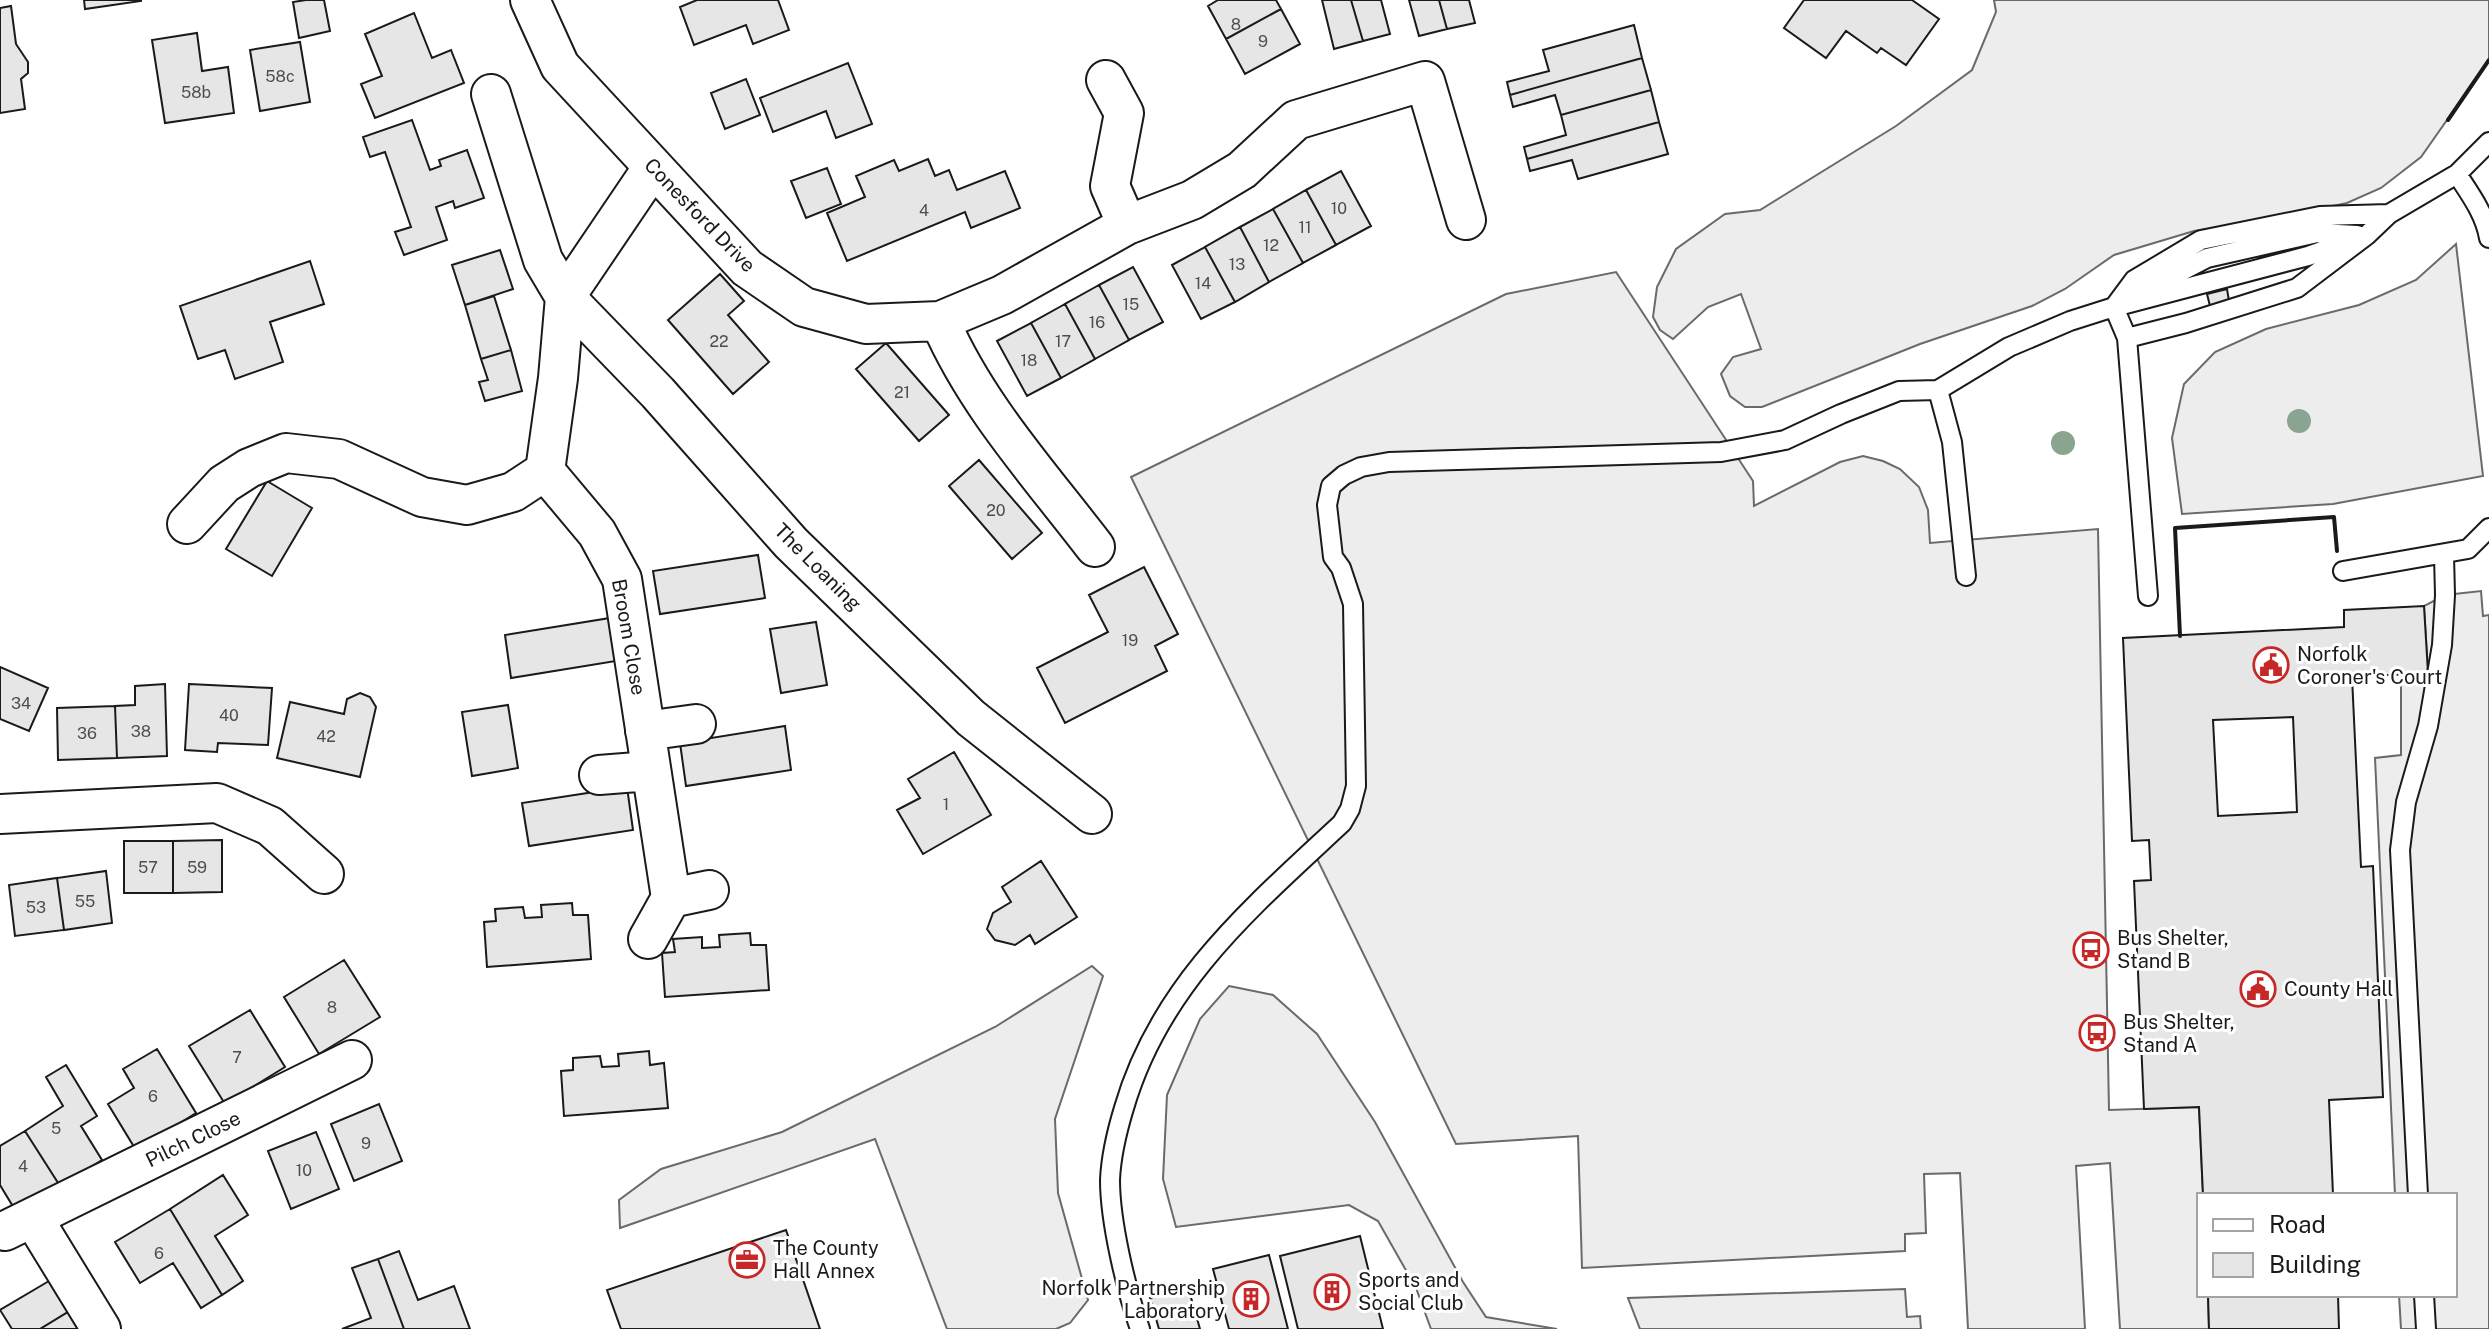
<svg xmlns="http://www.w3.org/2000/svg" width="2489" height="1329" font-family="'Public Sans',sans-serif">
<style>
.built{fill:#ededed;stroke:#6a6a6a;stroke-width:2}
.building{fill:#e6e6e6;stroke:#1a1a1a;stroke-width:2;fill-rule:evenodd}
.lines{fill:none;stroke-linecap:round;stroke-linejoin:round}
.service-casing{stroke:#1a1a1a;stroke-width:22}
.minor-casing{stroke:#1a1a1a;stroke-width:42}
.service{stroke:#fff;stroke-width:18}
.minor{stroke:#fff;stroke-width:38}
.wall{stroke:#1a1a1a;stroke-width:4}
.tree{fill:#8aa48f}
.labels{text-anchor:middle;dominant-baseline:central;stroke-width:6;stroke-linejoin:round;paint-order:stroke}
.number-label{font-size:16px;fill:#4d4d4d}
.street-label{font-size:20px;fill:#1a1a1a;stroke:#fff}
.poi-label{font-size:20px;fill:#1a1a1a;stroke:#fff;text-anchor:start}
</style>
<rect width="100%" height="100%" fill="#fff"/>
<path class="built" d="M1994,0H2489V60L2421,157L2381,188L2347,203L2268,220L2194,231L2114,255L2065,289L2032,306L1920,344L1762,407H1745L1730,396L1721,374L1733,357L1761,349L1741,294L1708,307L1673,339L1660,330L1653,317L1657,287L1676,249L1725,214L1760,210L1896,126L1972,70L1996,12Z
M2456,244L2483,476L2333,504L2182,514L2172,438L2184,384L2215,352L2266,329L2359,305L2416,280Z
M1616,272L1753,481L1754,506L1840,462L1863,456L1883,461L1900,469L1919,487L1928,510L1930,543L2098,529L2109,1110L2199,1107L2203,1195H2199V1295H2208L2209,1329H2120L2110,1163L2076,1166L2085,1329H1968L1960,1173L1924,1174L1926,1233L1905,1234V1251L1582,1268L1578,1136L1456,1144L1131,477L1506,294Z
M2481,591L2483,616L2489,615V1329H2401L2399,1295H2455V1195H2395L2375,758L2401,755V674L2428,672L2424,606L2445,595Z
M1092,966L1103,976L1055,1119L1058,1193L1088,1300L1070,1323L1056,1329H947L875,1139L620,1228L619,1200L661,1169L782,1132L995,1027Z
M1229,986L1273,995L1317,1034L1375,1122L1463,1282L1486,1317L1557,1329H1431L1416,1288L1378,1221L1349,1205L1176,1227L1163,1179L1167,1095L1200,1019Z
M1905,1289L1907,1317L1920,1316L1921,1329H1640L1628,1298Z"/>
<path class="building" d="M84,0H141V1L85,9Z
M306,0H324L330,31L299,38L293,2Z
M697,0H778L789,30L753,44L746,25L694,45L680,7Z
M1218,0H1276L1281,9L1226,39L1208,6Z
M1322,0H1351L1363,41L1334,49Z
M1351,0H1381L1390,34L1363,41Z
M1409,0H1439L1447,29L1419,36Z
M1439,0H1469L1475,23L1447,29Z
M1804,0H1912L1939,19L1906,65L1881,48L1877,53L1846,31L1826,58L1784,28Z
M11,6L16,44L28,62V73L21,79L25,109L0,113V8Z
M1281,9L1300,44L1245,74L1226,39Z
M414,13L432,58L451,50L464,83L375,118L361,84L382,76L365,34Z
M1634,25L1642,58L1510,95L1507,82L1549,71L1543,50Z
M197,33L202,71L228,67L234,113L165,123L152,40Z
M300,42L310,102L260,111L250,50Z
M1642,58L1651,90L1561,115L1555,95L1513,107L1510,95Z
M848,63L872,124L836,138L826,111L773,132L760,98Z
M746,79L760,115L725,129L711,93Z
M1651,90L1659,122L1527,159L1524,147L1566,135L1561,115Z
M412,120L430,170L441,166L439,160L467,150L484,198L455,208L453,201L436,207L447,240L404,255L395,232L411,227L385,152L370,157L363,137Z
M1659,122L1668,154L1578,179L1572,160L1530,171L1527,159Z
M928,159L935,176L949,170L957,190L1005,171L1020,208L971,228L965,212L847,261L827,213L865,197L856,176L894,160L899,171Z
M827,168L841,204L806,218L791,181Z
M1341,171L1371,226L1336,245L1306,190Z
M1306,190L1336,245L1303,263L1273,209Z
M1273,209L1303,263L1269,282L1240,227Z
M1240,227L1269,282L1235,302L1205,247Z
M1205,247L1235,302L1201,319L1172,265Z
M500,250L513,289L465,305L452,265Z
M310,261L324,304L270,322L283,362L235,379L225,350L198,359L180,306Z
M1133,267L1163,322L1129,340L1099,285Z
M720,274L744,301L728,315L769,362L733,394L668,320Z
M1099,285L1129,340L1095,359L1065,304Z
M2227,289L2229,301L2210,306L2207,294Z
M494,296L511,350L481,359L465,305Z
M1065,304L1095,359L1061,378L1031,323Z
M1031,323L1061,378L1027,396L997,341Z
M886,343L949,415L919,441L856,369Z
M511,350L522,391L485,401L479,382L488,380L481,359Z
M979,460L1042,533L1012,559L949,486Z
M267,481L312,508L272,576L226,549Z
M758,555L765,598L660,614L653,571Z
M1144,567L1178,634L1155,646L1167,671L1065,723L1037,668L1108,632L1089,595Z
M2424,606L2428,673L2352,677L2361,867L2373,866L2383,1097L2329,1100L2333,1195H2203L2199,1107L2144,1109L2134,881L2151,880L2149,840L2132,841L2123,638L2344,627V610ZM2293,717L2297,812L2218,816L2213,720Z
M610,618L616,661L511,678L505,635Z
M816,622L827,685L781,693L770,629Z
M0,667L48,688L29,731L0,719Z
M165,684L167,756L117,758L115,706L135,705V686Z
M189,684L272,688L268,745L218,743L217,752L185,750Z
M360,693L370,697L376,707L360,777L277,758L290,702L344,714L347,699Z
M508,705L518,768L472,776L462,712Z
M115,706L117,758L58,760L57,708Z
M785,726L791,770L686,786L680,743Z
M954,752L991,815L923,854L897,810L920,798L908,779Z
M627,787L633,830L529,846L522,803Z
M222,840V892L173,893V841Z
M124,841H173V893H124Z
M1041,861L1077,917L1035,944L1030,935L1015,945L995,940L987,929L993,913L1011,902L1002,887Z
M106,871L112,923L64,930L57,878Z
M57,878L64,930L15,936L9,885Z
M572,903L573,915H588L591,959L487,967L484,922L496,921L495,909L523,907L525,918L542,917L541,905Z
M750,933L751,945H766L769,990L665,997L662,953L675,952L673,939L702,937V948L720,947L719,935Z
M344,960L380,1017L319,1054L284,997Z
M250,1010L285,1067L225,1104L189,1046Z
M157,1049L196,1113L136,1150L108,1104L134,1088L123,1069Z
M649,1051L650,1065L664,1063L668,1108L564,1116L561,1071L573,1070V1058L600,1056L602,1067L619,1066L618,1054Z
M66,1065L97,1116L81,1126L102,1160L60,1186L25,1131L63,1106L46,1077Z
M379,1104L402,1161L354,1181L331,1124Z
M25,1131L60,1186L17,1213L0,1185V1146Z
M316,1132L339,1189L291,1209L268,1151Z
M223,1175L248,1215L215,1236L243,1281L222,1295L170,1209Z
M170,1209L222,1295L201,1308L173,1263L140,1283L115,1242Z
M786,1230L820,1329H621L607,1290Z
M1360,1236L1383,1329H1298L1280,1256Z
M399,1251L418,1300L454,1286L470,1329H404L378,1259Z
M1269,1255L1288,1329H1229L1213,1269Z
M378,1259L404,1329H342L371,1318L352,1268Z
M49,1281L68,1312L40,1329H12L0,1310Z
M1188,1287L1200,1329H1159L1150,1298Z
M2208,1295H2338L2339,1329H2209Z
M68,1312L78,1329H40Z"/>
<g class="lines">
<defs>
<path id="service" d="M2457,174C2470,194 2485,214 2489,238
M2141,292L2207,258L2317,233L2357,235
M2114,307L2134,280L2201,240L2320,216L2389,214
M2114,307L2127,338L2148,596
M2127,338L2186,323L2297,288L2367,235L2389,214L2457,174L2489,142
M1938,390L1952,442L1966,576
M2343,571L2468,549L2489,528
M2418,1195L2400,850L2406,802L2428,726L2442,645L2445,595L2444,555
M2424,1295L2426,1329
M1140,1329C1126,1289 1110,1222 1110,1180C1111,1156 1117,1131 1124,1108C1160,984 1251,908 1342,823L1350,809L1356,786L1353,604L1341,568L1333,557L1327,505L1331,486L1344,475L1361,467L1389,462L1721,452L1785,440L1841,414L1899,391L1938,390L2009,347L2070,321L2114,307L2308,256L2367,235"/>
<path id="minor" d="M530,0L560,66L747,268L804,307L866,324L940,321L1002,295L1127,225L1192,200L1242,170L1296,120L1425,81L1466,220
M1106,80L1124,113L1110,186L1127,225
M491,94L543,260L565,297L658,393L791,543L971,718L1092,814
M653,167L565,297L558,378L545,471L597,533L622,579L671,898L709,890
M940,321C976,405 1040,475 1095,547
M187,524L224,484L249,468L286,453L339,459L422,497L467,505L513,492L545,471
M645,731L696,724
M599,775L650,771
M0,814L217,803L270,826L324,874
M648,939L671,898
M33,1218L101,1329
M5,1231L352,1060"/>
</defs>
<use href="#service" class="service-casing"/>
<use href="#minor" class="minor-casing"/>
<use href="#service" class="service"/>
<use href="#minor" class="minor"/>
<path class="wall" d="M2448,120L2489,60
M2180,636L2175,528L2334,517L2337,551"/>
</g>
<g class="tree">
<circle cx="2299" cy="421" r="12"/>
<circle cx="2063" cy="443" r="12"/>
</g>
<defs>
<symbol id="civic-ring" viewBox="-11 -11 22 22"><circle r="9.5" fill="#fff" stroke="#c62828" stroke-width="1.5"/><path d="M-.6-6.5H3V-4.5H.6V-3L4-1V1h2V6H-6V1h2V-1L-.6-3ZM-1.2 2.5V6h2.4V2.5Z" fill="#c62828"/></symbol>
<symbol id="bus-ring" viewBox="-11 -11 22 22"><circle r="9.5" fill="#fff" stroke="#c62828" stroke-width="1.5"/><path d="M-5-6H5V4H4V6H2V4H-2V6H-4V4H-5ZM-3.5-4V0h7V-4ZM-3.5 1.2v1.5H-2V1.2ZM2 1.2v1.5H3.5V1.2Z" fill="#c62828"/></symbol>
<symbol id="office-ring" viewBox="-11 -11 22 22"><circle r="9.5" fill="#fff" stroke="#c62828" stroke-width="1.5"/><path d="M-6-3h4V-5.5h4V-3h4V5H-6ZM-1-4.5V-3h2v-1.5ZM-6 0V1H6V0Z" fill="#c62828"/></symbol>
<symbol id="building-ring" viewBox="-11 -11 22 22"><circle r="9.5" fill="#fff" stroke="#c62828" stroke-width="1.5"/><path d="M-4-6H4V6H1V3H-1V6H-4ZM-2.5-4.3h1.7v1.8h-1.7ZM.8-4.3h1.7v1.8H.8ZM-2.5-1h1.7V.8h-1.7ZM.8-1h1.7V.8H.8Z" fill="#c62828"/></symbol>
</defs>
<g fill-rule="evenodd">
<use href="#civic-ring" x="2251" y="645" width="40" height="40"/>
<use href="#bus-ring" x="2071" y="930" width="40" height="40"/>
<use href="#civic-ring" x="2238" y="969" width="40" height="40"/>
<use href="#bus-ring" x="2077" y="1013" width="40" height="40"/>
<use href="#office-ring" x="727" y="1240" width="40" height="40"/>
<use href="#building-ring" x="1312" y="1272" width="40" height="40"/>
<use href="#building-ring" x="1231" y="1279" width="40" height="40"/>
</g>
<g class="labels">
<g class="number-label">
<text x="1236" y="24">8</text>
<text x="1263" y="41">9</text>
<text x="280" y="76">58c</text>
<text x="196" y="92">58b</text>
<text x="1339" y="208">10</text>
<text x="924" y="210">4</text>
<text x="1305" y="227">11</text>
<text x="1271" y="245">12</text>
<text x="1237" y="264">13</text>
<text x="1203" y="283">14</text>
<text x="1131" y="304">15</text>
<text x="1097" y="322">16</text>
<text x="719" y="341">22</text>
<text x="1063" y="341">17</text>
<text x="1029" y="360">18</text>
<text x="902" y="392">21</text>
<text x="996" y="510">20</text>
<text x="1130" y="640">19</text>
<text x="21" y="703">34</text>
<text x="229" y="715">40</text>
<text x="141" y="731">38</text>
<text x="87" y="733">36</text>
<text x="326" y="736">42</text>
<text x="946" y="804">1</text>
<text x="148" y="867">57</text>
<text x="197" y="867">59</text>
<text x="85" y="901">55</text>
<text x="36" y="907">53</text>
<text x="332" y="1007">8</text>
<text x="237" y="1057">7</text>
<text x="153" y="1096">6</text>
<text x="56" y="1128">5</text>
<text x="366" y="1143">9</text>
<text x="23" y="1166">4</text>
<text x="304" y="1170">10</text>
<text x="159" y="1253">6</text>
</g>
<g class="street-label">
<text transform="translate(700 215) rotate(46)">Conesford Drive</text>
<text transform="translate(818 567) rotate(45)">The Loaning</text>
<text transform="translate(629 637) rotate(80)">Broom Close</text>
<text transform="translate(193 1139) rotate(-26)">Pilch Close</text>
</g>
<g class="poi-label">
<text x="2297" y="654">Norfolk<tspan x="2297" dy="23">Coroner's Court</tspan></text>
<text x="2117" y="938">Bus Shelter,<tspan x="2117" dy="23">Stand B</tspan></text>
<text x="2284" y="989">County Hall</text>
<text x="2123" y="1022">Bus Shelter,<tspan x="2123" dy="23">Stand A</tspan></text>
<text x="773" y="1248">The County<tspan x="773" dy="23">Hall Annex</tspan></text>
<text x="1358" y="1280">Sports and<tspan x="1358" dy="23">Social Club</tspan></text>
<text x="1225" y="1288" text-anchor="end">Norfolk Partnership<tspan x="1225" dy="23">Laboratory</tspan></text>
</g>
</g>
<rect x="2197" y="1193" width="260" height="104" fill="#ffffff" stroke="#a3a3a3" stroke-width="2"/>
<rect x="2213" y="1219" width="40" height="12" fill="#ffffff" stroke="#a3a3a3" stroke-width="2"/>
<text x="2269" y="1233" font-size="24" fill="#1a1a1a">Road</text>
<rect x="2213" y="1253" width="40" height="24" fill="#e6e6e6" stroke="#a3a3a3" stroke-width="2"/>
<text x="2269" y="1273" font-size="24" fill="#1a1a1a">Building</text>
</svg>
